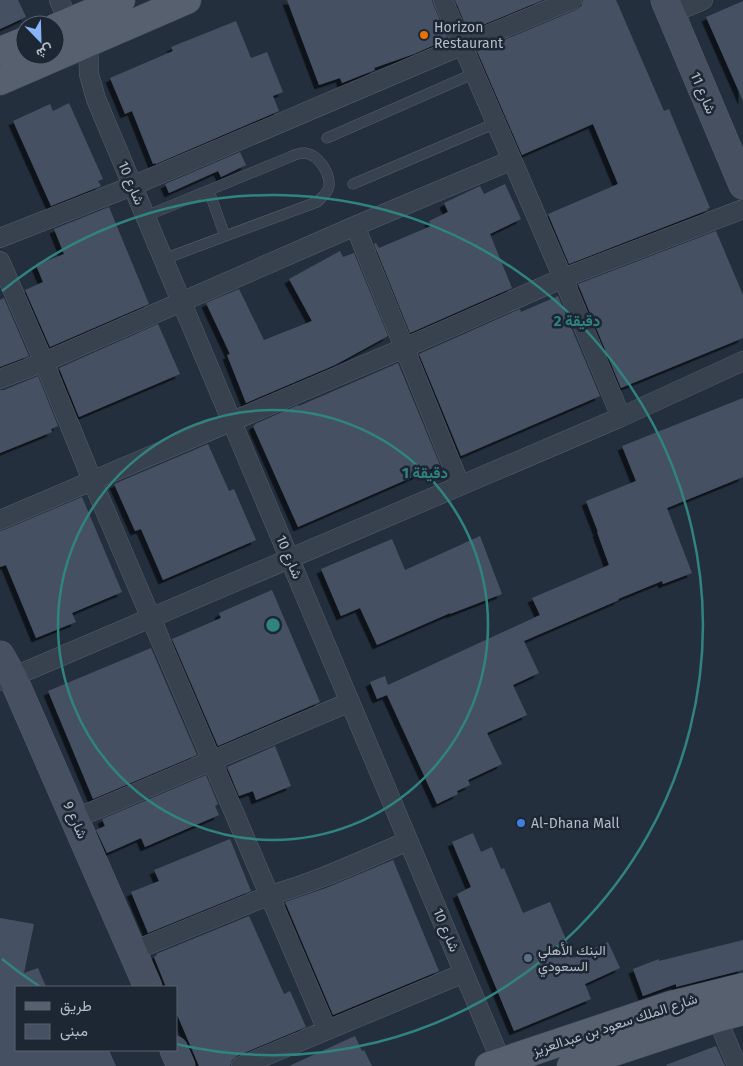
<svg xmlns="http://www.w3.org/2000/svg" width="743" height="1066" font-family="'Fira Sans',Vazirmatn,sans-serif">
<style>
.building{fill:#455162;filter:url(#shadow)}
.lines{fill:none;stroke-linecap:round;stroke-linejoin:round}
.lane-casing{stroke:#565f6c;stroke-width:11}
.street-casing{stroke:#565f6c;stroke-width:20}
.secondary-casing{stroke:#565f6c;stroke-width:29}
.primary-casing{stroke:#414a57;stroke-width:29}
.lane{stroke:#38414e;stroke-width:10}
.street{stroke:#38414e;stroke-width:19}
.secondary{stroke:#465061;stroke-width:28}
.primary{stroke:#56606e;stroke-width:28}
.ring{fill:none;stroke:#308480;stroke-width:2.5}
.food-dot{fill:#e8710a;stroke:#1d2633;stroke-width:2}
.shop-dot{fill:#3f7fe0;stroke:#1d2633;stroke-width:2}
.service-dot{fill:#5c6f8a;stroke:#1d2633;stroke-width:2}
.labels{text-anchor:middle;dominant-baseline:central;stroke-width:5;stroke-linejoin:round;paint-order:stroke}
.poi-label{font-size:14px;fill:#b4bcc9;stroke:#1d2633;text-anchor:start}
.street-label{font-size:14px;fill:#b4bcc9;stroke:#1d2633}
.centre{fill:#308480;stroke:#1d2633;stroke-width:2.5}
.ring-label{font-size:15px;text-anchor:middle;font-weight:bold;fill:#308480;stroke:#1d2633;stroke-width:5;stroke-linejoin:round;paint-order:stroke}
</style>
<defs>
<filter id="shadow"><feDropShadow dx="-4.5" dy="4.5" stdDeviation="0" flood-color="#0009"/></filter>
</defs>
<rect width="100%" height="100%" fill="#242f3e"/>
<path class="building" d="M0,0H18L26,17L0,29Z
M287,0H432L433,4L448,39L414,54L374,68L375,70L342,83L340,78L319,85Z
M455,0H543L468,31Z
M583,0H616L664,111L669,109L710,208L707,209L708,210L569,264L548,214L618,184L593,124L522,155L477,51L576,10L581,6Z
M743,1V101L706,17Z
M236,21L251,58L267,52L283,92L273,96L279,111L156,164L155,163L153,164L132,111L125,114L110,78L173,51L171,47Z
M69,103L103,179L98,181L101,186L51,206L13,121L50,104L53,111Z
M240,152L246,165L221,177L218,171L169,193L165,184Z
M505,184L521,219L490,234L512,288L410,333L374,244L376,243L379,248L431,226L429,221L448,212L444,203L480,186L484,194Z
M109,207L149,304L50,347L25,290L43,282L36,265L64,254L54,229Z
M716,231L743,295V338L621,388L578,284Z
M340,251L343,257L354,253L388,336L335,365L246,403L227,355L230,354L206,303L239,289L264,340L312,321L289,279Z
M558,296L600,396L461,456L419,354L520,309L521,312Z
M4,298L29,356L0,367V300Z
M158,324L180,374L79,417L59,368Z
M398,363L440,465L298,527L253,426L255,425V424L298,405L299,406Z
M38,376L58,426L51,429L52,432L0,453V390H4Z
M743,398V477L667,508L692,573L663,584L662,581L618,599L619,600L524,641L539,673L513,685L527,715L487,733L502,764L468,780L470,785L457,791L458,794L437,804L387,695L377,699L370,682L385,676L388,685L540,615L532,598L609,565L597,532H598L586,501L636,481L622,446Z
M208,444L229,491L234,489L256,540L163,580L141,529L135,531L114,484Z
M82,497L122,592L72,613L76,622L36,638L6,565L0,567V531L4,530Z
M480,536L502,594L450,614V613L377,645L360,608L341,616L321,569L392,539L405,570Z
M272,590L320,702L218,746L172,639L221,618L219,613Z
M151,648L197,755L93,799L48,691Z
M275,746L291,786L256,800L253,791L239,796L227,767Z
M206,775L218,804L215,806L219,815L145,847L141,838L107,853L96,830L105,826L102,819Z
M473,833L481,852L492,847L501,869L504,868L523,913L550,902L574,958L608,942L620,968L585,984L591,999L514,1031L457,894L471,887L452,842Z
M230,839L251,891L148,933L131,892L159,881L154,870Z
M393,860L439,971L333,1015L285,902L326,888Z
M249,916L284,994L290,991L306,1027L237,1056L232,1060L230,1066H199L176,1012V987H166L154,957L157,955L156,954Z
M0,918L34,924L24,973L38,968L46,987H16V1050H109L116,1066H0Z
M743,940V970L676,987V984L643,996L633,969L659,959V961Z
M355,1036L362,1051L364,1050L372,1066H289Z
M716,1046L725,1066H667L666,1065Z"/>
<g class="lines">
<defs>
<path id="lane" d="M327,138L475,73
M353,184L496,123
M209,191L225,236
M146,216L290,157C294,155 300,153 305,153C319,155 330,173 329,186C328,193 321,198 317,202L164,259"/>
<path id="street" d="M59,0L69,22
M443,0L563,278L621,417
M670,14L703,0
M88,43L89,74L96,99L501,1061L498,1066
M355,226L460,485
M0,238L132,186L463,45L572,0
M0,261L44,362L92,480L327,1030
M0,379L44,362L355,226L512,160
M0,520L404,348L563,278L743,209
M3,681L621,417L743,361
M74,819L350,702
M133,951L270,895C317,882 363,860 408,841
M717,1018L737,1066
M241,1066L464,973"/>
<path id="secondary" d="M665,0L743,185
M0,655L13,678L148,987
M174,1050L181,1066"/>
<path id="primary" d="M55,28L121,0
M0,51L25,41
M0,81L187,0
M489,1066L671,1005L743,987
M571,1066L717,1018L743,1011"/>
</defs>
<use href="#lane" class="lane-casing"/>
<use href="#street" class="street-casing"/>
<use href="#secondary" class="secondary-casing"/>
<use href="#primary" class="primary-casing"/>
<use href="#lane" class="lane"/>
<use href="#street" class="street"/>
<use href="#secondary" class="secondary"/>
<use href="#primary" class="primary"/>
</g>
<g class="ring">
<circle cx="273" cy="625" r="215"/>
<path d="M39 986A430 430 0 0 1 2 959M2 291A430 430 0 1 1 176 1044"/>
</g>
<circle class="food-dot" cx="424" cy="35" r="5"/>
<circle class="shop-dot" cx="521" cy="823" r="5"/>
<circle class="service-dot" cx="528" cy="958" r="5"/>
<g class="labels">
<g class="poi-label">
<text x="434" y="27">Horizon<tspan x="434" dy="16">Restaurant</tspan></text>
<text x="531" y="823">Al-Dhana Mall</text>
<text x="538" y="950">البنك الأهلي<tspan x="538" dy="16">السعودي</tspan></text>
</g>
<g class="street-label">
<text transform="translate(703 93) rotate(67)">شارع 11</text>
<text transform="translate(131 183) rotate(67)">شارع 10</text>
<text transform="translate(289 557) rotate(67)">شارع 10</text>
<text transform="translate(75 820) rotate(66)">شارع 9</text>
<text transform="translate(446 930) rotate(67)">شارع 10</text>
<text transform="translate(615 1025) rotate(-18)">شارع الملك سعود بن عبدالعزيز</text>
</g>
</g>
<circle cx="273" cy="625" r="8" class="centre"/>
<g class="ring-label">
<text x="577" y="326">2 دقيقة</text>
<text x="425" y="478">1 دقيقة</text>
</g>
<rect x="15" y="986" width="162" height="65" fill="#1d2633" stroke="#59626f"/>
<rect x="25" y="1002" width="25" height="8" fill="#56606e" stroke="#59626f"/>
<text x="60" y="1011" font-size="15" fill="#b4bcc9">طريق</text>
<rect x="25" y="1024" width="25" height="15" fill="#455162" stroke="#59626f"/>
<text x="60" y="1036" font-size="15" fill="#b4bcc9">مبنى</text>
<g transform="translate(40 40) rotate(157)"><circle r="24" fill="#1d2633" stroke="#59626f"/>
<path d="M0-4L9 19L0 12L-9 19Z" fill="#8ab4f8"/>
<text y="-8" font-size="14" font-weight="bold" text-anchor="middle" fill="#b4bcc9">ش</text>
</g>
</svg>
